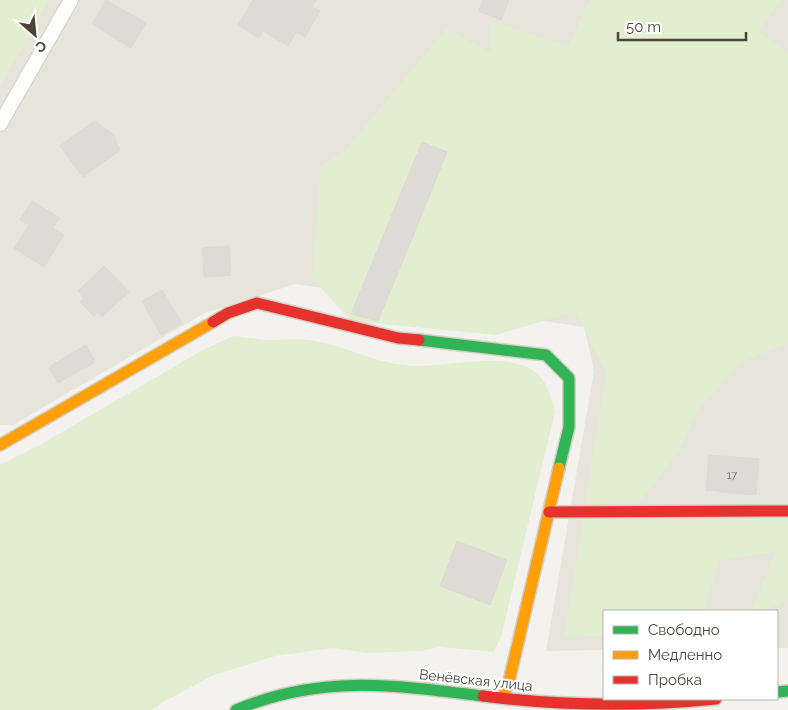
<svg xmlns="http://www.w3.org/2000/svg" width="788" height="710" font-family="Raleway,sans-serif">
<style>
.residential{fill:#e7e4dc}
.green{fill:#e1eecf}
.building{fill:#dedbd6;stroke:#dcd9d4}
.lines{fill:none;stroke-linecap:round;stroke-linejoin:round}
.street-casing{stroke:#d2d0cb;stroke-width:16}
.fast-casing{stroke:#d3cfc5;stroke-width:14}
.slow-casing{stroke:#d3cfc5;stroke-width:14}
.jam-casing{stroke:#d3cfc5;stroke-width:14}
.street{stroke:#fdfdfc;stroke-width:14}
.fast{stroke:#30b455;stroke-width:11}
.slow{stroke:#ff9f0a;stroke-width:11}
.jam{stroke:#e5322d;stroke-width:11}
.labels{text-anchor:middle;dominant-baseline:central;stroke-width:4;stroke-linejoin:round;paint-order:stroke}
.number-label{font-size:11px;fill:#706a61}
.street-label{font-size:14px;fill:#4b4439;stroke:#fff}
</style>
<rect width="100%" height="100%" fill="#f4f2ee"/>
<path class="residential" d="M48,0H788V648H777V611H604V650L546,651L594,371L584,327L295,284L205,313L13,425H0V85Z"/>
<path class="green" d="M0,0H48L0,85Z
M590,0H782L758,31L788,52V343L744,361L699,407L678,452L637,506L788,505V600L765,611H751L776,552L720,560L703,611H604V636L564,637L606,373L576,311L496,335L351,321L312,278L321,166L345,151L446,29L490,52L491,21L568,46Z
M233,336C244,337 256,339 267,340C285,340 302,338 320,342C349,348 374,362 404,365C444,370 491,351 529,368C546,376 551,396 555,412L501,637L494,652L440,647L421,651L368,653L333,648L275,656L214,675L163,702L152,710H0V465L38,446L201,351Z"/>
<path class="building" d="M106,0L146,23L131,48L92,24Z
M253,0H316L312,7L320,11L305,37L296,32L288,46L263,31L259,38L238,25Z
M483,0H509L501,20L479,11Z
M94,121L113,134L120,150L83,177L60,146Z
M422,142L447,152L409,246L378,321L351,314Z
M32,201L60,218L53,228L64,235L44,267L14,248L29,225L20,220Z
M229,246L231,275L204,277L202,248Z
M104,266L129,292L102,317L97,312L94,316L80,302L84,298L78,291Z
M162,290L182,323L161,335L142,301Z
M86,345L95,362L58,383L49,367Z
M709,455L759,459L756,495L706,490Z
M457,541L507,560L490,605L440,586Z"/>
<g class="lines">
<defs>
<path id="street" d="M0,124L71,0"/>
<path id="fast" d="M419,340L546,355L569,378V427L559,468
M777,692L788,691
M236,710C320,674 395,685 483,696"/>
<path id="slow" d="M0,445L213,322
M503,698L510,677L559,468"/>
<path id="jam" d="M213,322L228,313L257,303L398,338L419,340
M549,512L788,511
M483,696C561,706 637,707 716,699"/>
</defs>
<use href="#street" class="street-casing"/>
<use href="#fast" class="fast-casing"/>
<use href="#slow" class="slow-casing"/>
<use href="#jam" class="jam-casing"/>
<use href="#street" class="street"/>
<use href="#fast" class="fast"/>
<use href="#slow" class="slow"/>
<use href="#jam" class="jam"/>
</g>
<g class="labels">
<g class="number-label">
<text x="732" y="475">17</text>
</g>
<g class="street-label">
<text transform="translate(476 680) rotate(6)">Венёвская улица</text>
</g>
</g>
<rect x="603" y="610" width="175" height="90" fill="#ffffff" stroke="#b7b4b0"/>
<rect x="613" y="626" width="25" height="8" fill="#30b455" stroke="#b7b4b0"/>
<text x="648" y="635" font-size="15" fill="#4b4439">Свободно</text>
<rect x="613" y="651" width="25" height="8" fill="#ff9f0a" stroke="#b7b4b0"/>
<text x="648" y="660" font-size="15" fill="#4b4439">Медленно</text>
<rect x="613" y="676" width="25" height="8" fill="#e5322d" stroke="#b7b4b0"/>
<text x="648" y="685" font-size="15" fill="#4b4439">Пробка</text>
<g transform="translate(35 35) rotate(153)" stroke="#ffffff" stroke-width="4" paint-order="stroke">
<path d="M0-4L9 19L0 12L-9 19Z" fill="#4b4439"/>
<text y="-8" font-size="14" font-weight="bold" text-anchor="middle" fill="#4b4439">С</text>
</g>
<path d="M618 32v8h128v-8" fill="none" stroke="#4b4439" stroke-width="2.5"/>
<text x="626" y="32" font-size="15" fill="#4b4439" stroke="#ffffff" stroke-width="4" paint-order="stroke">50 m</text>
</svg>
